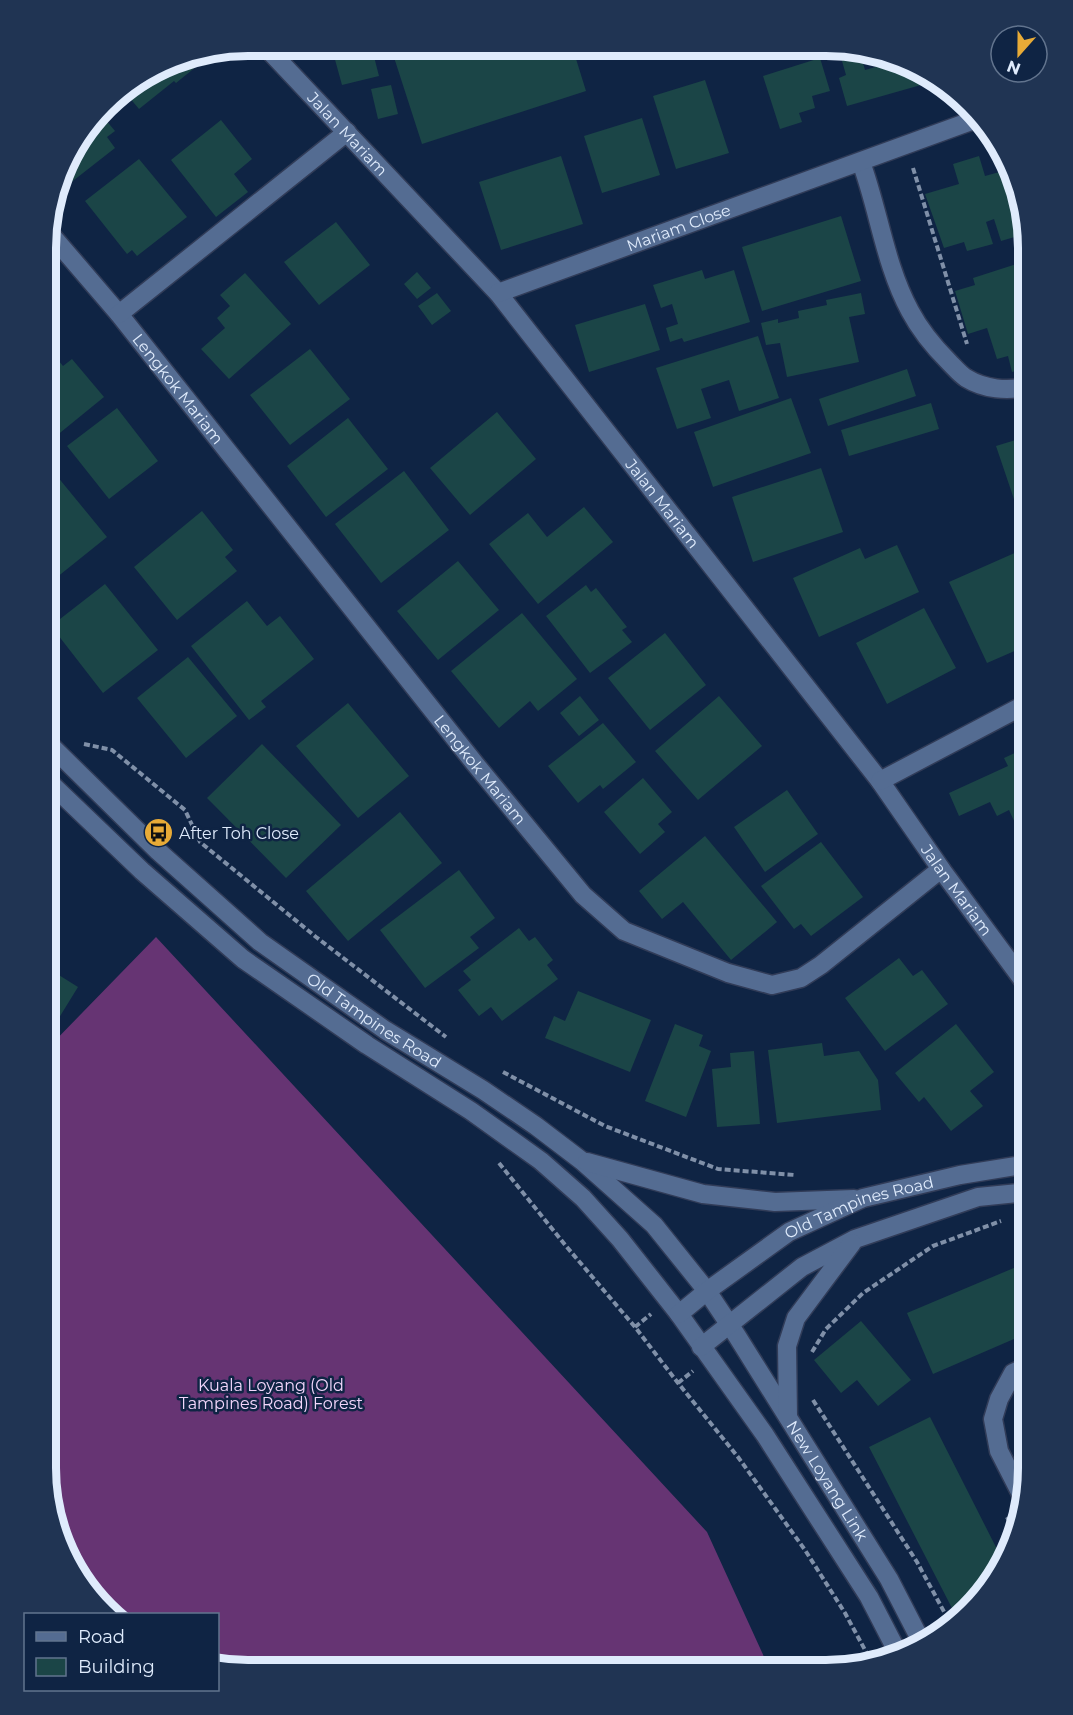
<svg xmlns="http://www.w3.org/2000/svg" width="1073" height="1715" font-family="Montserrat,sans-serif">
<style>
.forest{fill:#663473}
.building{fill:#1b4547}
.lines{fill:none;stroke-linecap:round;stroke-linejoin:round}
.minor-casing{stroke:#313c58;stroke-width:21}
.path{stroke:#8090a8;stroke-width:4;stroke-dasharray:6 3;stroke-linecap:butt}
.minor{stroke:#546c92;stroke-width:18}
.labels{text-anchor:middle;dominant-baseline:central;stroke-width:5;stroke-linejoin:round;paint-order:stroke}
.street-label{font-size:16px;fill:#dfebfc;stroke:#0f2444}
.poi-label{font-size:16px;fill:#dfebfc;stroke:#0f2444;text-anchor:start}
.park-label{font-size:16px;fill:#f3d6fb;stroke:#0f2444}
.rim{fill:none;stroke:#dfebfc;stroke-width:8}
</style>
<rect width="100%" height="100%" fill="#0f2444"/>
<path class="forest" d="M156,937L707,1532L770,1670L222,1668L218,1667V1614H114L60,1544L45,1467L46,1050Z"/>
<path class="building" d="M331,45H371L379,76L342,85Z
M390,45L572,46L586,91L422,144Z
M838,47H852L879,58L863,63L865,70L890,63L927,78L928,83L847,106L839,78L846,75Z
M197,55L202,62L176,83L174,81L139,109L123,90L171,60Z
M820,58L830,91L812,96L815,108L799,113L802,122L780,129L763,76Z
M705,80L729,153L676,169L653,96Z
M391,85L398,114L378,119L371,89Z
M100,113L115,131L107,137L115,148L69,184L61,173L66,158Z
M642,118L660,175L602,193L584,136Z
M221,120L252,159L234,174L248,192L216,217L171,160Z
M561,156L583,224L501,250L479,182Z
M979,156L985,176L1003,171L1006,182L1012,181L1020,206L1025,234L1001,241L994,219L986,222L993,244L967,251L964,242L944,248L925,194L959,184L953,164Z
M139,159L187,217L137,256L132,250L127,254L85,201Z
M841,216L861,281L762,311L742,247Z
M336,222L370,265L319,305L284,262Z
M1023,262L1025,270L1028,269V367L1012,372L1008,356L997,359L987,328L968,334L955,291L975,285L973,278Z
M702,270L705,279L734,270L750,322L684,342L682,338L670,342L666,328L678,324L672,304L661,308L653,285Z
M417,272L431,288L417,299L404,284Z
M245,273L291,324L229,379L201,349L225,328L217,318L230,306L220,295Z
M437,293L451,311L432,325L418,306Z
M861,293L865,314L849,317L859,362L787,377L780,343L766,345L761,323L778,319V323L799,318L798,311L827,305L826,300Z
M645,304L660,350L589,372L575,325Z
M758,336L779,398L739,411L729,380L701,389L711,418L677,429L656,368Z
M47,347L63,366L72,359L104,397L50,441L46,437Z
M310,349L350,399L290,445L250,395Z
M907,369L916,396L828,426L819,399Z
M791,398L811,453L713,487L694,432Z
M931,403L939,429L849,456L841,430Z
M117,408L158,461L109,499L67,446Z
M497,412L536,459L470,515L430,468Z
M348,418L388,469L326,517L287,466Z
M1028,436V508L1018,511L996,446Z
M821,468L843,532L753,562L732,497Z
M52,470L107,537L46,586V474Z
M404,471L449,530L381,583L335,524Z
M584,507L613,542L538,604L489,544L528,513L547,537Z
M202,511L233,550L225,557L237,571L177,620L134,567Z
M897,545L919,592L819,637L793,578L860,548L865,559Z
M1028,547V645L987,663L949,582Z
M458,561L499,610L438,660L397,611Z
M105,584L158,650L103,693L51,626Z
M586,585L591,592L596,588L627,627L622,630L632,642L590,673L546,616Z
M247,601L267,626L280,616L314,659L261,701L266,707L249,720L191,646Z
M924,608L956,668L887,704L856,643Z
M522,613L577,679L538,711L530,701L499,728L451,671Z
M665,633L706,685L650,730L608,678Z
M188,657L237,716L186,758L137,698Z
M580,696L599,720L579,736L560,713Z
M719,696L762,746L698,800L655,751Z
M348,703L409,776L358,818L296,746Z
M603,723L636,762L603,789L600,785L578,803L548,766Z
M262,744L341,825L286,878L207,798Z
M1028,747V835L1022,838L1009,810L997,816L990,802L959,816L949,793L1008,766L1004,758Z
M643,778L672,812L658,824L665,832L640,854L604,812Z
M787,790L818,834L765,872L734,827Z
M400,812L442,863L348,941L306,891Z
M705,836L777,922L731,960L683,902L662,919L639,891Z
M821,842L863,897L811,936L801,924L794,929L761,886Z
M459,870L495,918L470,937L479,948L425,988L380,930Z
M519,928L529,941L535,937L553,960L547,965L558,979L502,1021L491,1007L479,1016L458,990L471,980L463,971Z
M899,958L913,976L922,970L948,1004L885,1051L845,998Z
M46,967L78,987L46,1039Z
M578,991L651,1020L630,1072L545,1038L554,1016L565,1021Z
M675,1024L703,1035L699,1046L711,1051L686,1117L645,1101Z
M956,1024L994,1072L970,1091L983,1106L951,1131L924,1097L919,1102L895,1073Z
M822,1043L824,1056L859,1051L878,1080L881,1110L777,1123L768,1050Z
M754,1051L760,1124L717,1127L712,1069L731,1067L730,1053Z
M1028,1262V1333L933,1374L907,1313Z
M861,1321L911,1380L878,1406L857,1380L841,1393L814,1360Z
M930,1417L1003,1561L986,1590L955,1614L869,1447Z"/>
<g class="lines">
<defs>
<g id="minor">
<path id="s1" d="M264,45L498,293L880,781L941,869L1028,987"/>
<path d="M861,162C879,211 885,265 910,311C920,330 934,347 949,362C954,367 960,374 966,378C984,389 1008,392 1028,386"/>
<path id="s2" d="M47,230L119,314L476,765L583,895L624,931L728,973L772,985L801,978L821,965L941,869"/>
<path id="s3" d="M498,293L974,120"/>
<path d="M119,314L347,132"/>
<path id="s4" d="M46,741L158,851L260,942L385,1030L483,1090L536,1126L582,1161L654,1225L707,1291L737,1336L889,1579L921,1641"/>
<path d="M46,779L142,871L243,959L367,1045L471,1111L541,1161L583,1198L620,1239L679,1314L765,1435L869,1597L899,1655"/>
<path d="M880,781L1028,703"/>
<path d="M587,1162L703,1194L775,1202L854,1199"/>
<path id="s5" d="M679,1314L707,1291L789,1232L863,1198L960,1175L1028,1164"/>
<path d="M701,1347L802,1267L855,1239L978,1197L1028,1192"/>
<path d="M788,1417L787,1346L796,1318L852,1243"/>
<path d="M1023,1498L999,1451L993,1419L999,1399L1013,1373L1028,1366"/>
</g>
</defs>
<use href="#minor" class="minor-casing"/>
<path class="path" d="M913,168L967,344
M46,706L58,719
M84,744L112,750L185,810L200,842L316,937L446,1037
M503,1072L605,1126L718,1169L795,1175
M499,1163L566,1246L635,1327L678,1383L738,1457L805,1550L845,1613L871,1661
M635,1327L651,1314
M812,1352L826,1329L863,1293L933,1246L1001,1221
M678,1383L693,1371
M813,1400L917,1562L948,1619
M1007,1517L1015,1532"/>
<use href="#minor" class="minor"/>
</g>
<defs>
<symbol id="bus-disc" viewBox="-11 -11 22 22"><circle r="9.5" fill="#e8ab37" stroke="#0f2444"/><path d="M-5-6H5V4H4V6H2V4H-2V6H-4V4H-5ZM-3.5-4V0h7V-4ZM-3.5 1.2v1.5H-2V1.2ZM2 1.2v1.5H3.5V1.2Z" fill="#111"/></symbol>
</defs>
<g fill-rule="evenodd">
<use href="#bus-disc" x="142" y="816" width="33" height="33"/>
</g>
<g class="labels">
<g class="street-label">
<text stroke="none"><textPath href="#s1" startOffset="122">Jalan Mariam</textPath></text>
<text stroke="none"><textPath href="#s3" startOffset="192">Mariam Close</textPath></text>
<text stroke="none"><textPath href="#s2" startOffset="206">Lengkok Mariam</textPath></text>
<text stroke="none"><textPath href="#s1" startOffset="608">Jalan Mariam</textPath></text>
<text stroke="none"><textPath href="#s2" startOffset="692">Lengkok Mariam</textPath></text>
<text stroke="none"><textPath href="#s1" startOffset="1094">Jalan Mariam</textPath></text>
<text stroke="none"><textPath href="#s4" startOffset="432">Old Tampines Road</textPath></text>
<text stroke="none"><textPath href="#s5" startOffset="212">Old Tampines Road</textPath></text>
<text stroke="none"><textPath href="#s4" startOffset="1089">New Loyang Link</textPath></text>
</g>
<g class="poi-label">
<text x="179" y="833">After Toh Close</text>
</g>
<g class="park-label">
<text x="271" y="1385">Kuala Loyang (Old<tspan x="271" dy="18">Tampines Road) Forest</tspan></text>
</g>
</g>
<path d="M0 0H1073V1715H0ZM248 56H826A192 192 0 0 1 1018 248V1468A192 192 0 0 1 826 1660H248A192 192 0 0 1 56 1468V248A192 192 0 0 1 248 56Z" fill="#203453" fill-rule="evenodd"/>
<path class="rim" d="M248 56H826A192 192 0 0 1 1018 248V1468A192 192 0 0 1 826 1660H248A192 192 0 0 1 56 1468V248A192 192 0 0 1 248 56Z"/>
<rect x="24" y="1613" width="195" height="78" fill="#0f2444" stroke="#62748e" stroke-width="1.5"/>
<rect x="36" y="1632" width="30" height="9" fill="#546c92" stroke="#62748e" stroke-width="1.5"/>
<text x="78" y="1643" font-size="18" fill="#dfebfc">Road</text>
<rect x="36" y="1658" width="30" height="18" fill="#1b4547" stroke="#62748e" stroke-width="1.5"/>
<text x="78" y="1673" font-size="18" fill="#dfebfc">Building</text>
<g transform="translate(1019 54) rotate(201)"><circle r="28" fill="#0f2444" stroke="#62748e" stroke-width="1.5"/>
<path d="M0-4.5L10 22L0 15L-10 22Z" fill="#e8ab37"/>
<text y="-9" font-size="16" font-weight="bold" text-anchor="middle" fill="#dfebfc">N</text>
</g>
</svg>
